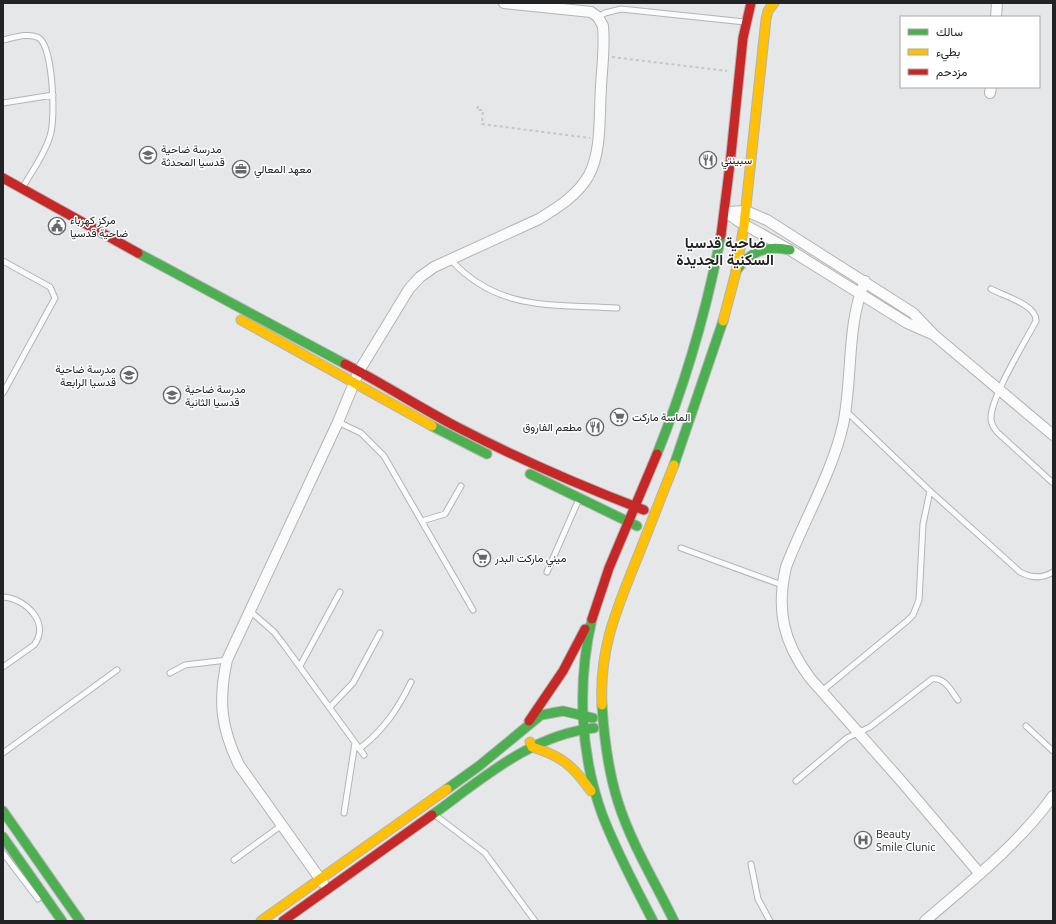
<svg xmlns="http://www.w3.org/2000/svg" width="1056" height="924" font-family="Ubuntu,Vazirmatn,sans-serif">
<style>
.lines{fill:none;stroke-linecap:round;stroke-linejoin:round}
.lane-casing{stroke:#b2b4b5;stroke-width:7}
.street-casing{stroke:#b2b4b5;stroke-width:12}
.fast-casing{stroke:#b2b4b5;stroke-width:11}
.slow-casing{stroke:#b2b4b5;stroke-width:11}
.jam-casing{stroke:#b2b4b5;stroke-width:11}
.path{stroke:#c6c6c7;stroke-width:2;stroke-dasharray:3 3;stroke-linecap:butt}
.lane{stroke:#fbfbfc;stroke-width:5}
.street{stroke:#fbfbfc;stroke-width:10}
.fast{stroke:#4caf50;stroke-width:9}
.slow{stroke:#ffc107;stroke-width:9}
.jam{stroke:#c62828;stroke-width:9}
.labels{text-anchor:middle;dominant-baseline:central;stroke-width:3;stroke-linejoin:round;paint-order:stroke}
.poi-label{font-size:11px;fill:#222324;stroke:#fff;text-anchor:start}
.district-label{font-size:15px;font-weight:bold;fill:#222324;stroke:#fff}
</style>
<rect width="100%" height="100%" fill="#e5e7e9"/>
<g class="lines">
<defs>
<path id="lane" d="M598,17L605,13L621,9L745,22
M3,40C13,38 29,32 39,38C53,47 56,120 50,136C45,154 32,171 23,187
M3,103L53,95
M450,259C498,312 553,304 617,308
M3,261L50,287L55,298L3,393
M991,289C1004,296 1037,305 1036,321C1025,342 990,398 991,419C991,424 994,428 997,432L1053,483
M846,411L930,491L1020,572C1031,578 1042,579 1053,572
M338,422L361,433L384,456L473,610
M422,521L445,514L461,486
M681,548L782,585
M547,572L579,499
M3,597C25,598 51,623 34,645L3,667
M250,611L274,632L284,645L364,755
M300,666L340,592
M170,673L185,665L227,660
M822,691L907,621L913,615L919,600L923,524L930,491
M330,707L353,683L380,633
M1026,726L1053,751
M359,749C383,731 398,709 411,682
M3,753L117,670
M796,781L847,738L870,727L932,679C945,677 951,691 958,700
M344,813L355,743
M435,815L485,853L535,921
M3,853L38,899
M234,860L282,825
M751,864L758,899L770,921"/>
<path id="street" d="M996,17L997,3
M990,93L991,87
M726,212L746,211L767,220L913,313L934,335L1053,435
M726,212L738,221L790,250L907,323L932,334
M865,281C846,326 853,378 843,425C832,473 804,520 786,567C776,610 783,642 810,678L902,782L980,874
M323,883L239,765C221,728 218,701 227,660L338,422L359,371L409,289L420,277L434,267L539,219C557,208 578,195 589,175C602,150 599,115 601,87C602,67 605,46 603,26L598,17L591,12L504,3
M925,921C970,882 1018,845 1053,796"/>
<path id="fast" d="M138,253L345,364
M736,271C750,251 767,245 790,250
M432,426L487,454
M657,454C685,384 707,309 721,235
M674,465L723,321
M530,474L637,526
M592,619C577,683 580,753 602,814C616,851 635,886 653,921
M602,705C604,738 608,770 618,802C631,843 655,882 674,921
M447,789L479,766L541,715L563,711L593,718
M3,811L80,921
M432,815C482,779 531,735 594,728
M3,837L62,921"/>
<path id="slow" d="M241,320L432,426
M723,321L736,272L744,225L766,19L768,11L774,3
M602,705C599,650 616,611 636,561C649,529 661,497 674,465
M530,742L532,747C562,756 573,766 591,791
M261,921L447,789"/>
<path id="jam" d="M3,178L138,253
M721,235L730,164L743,38L751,3
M345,364C384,384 420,408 459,428C519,459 581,486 644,510
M592,619L609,568L657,454
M529,721L563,671L585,629
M283,921L432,815"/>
</defs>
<use href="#lane" class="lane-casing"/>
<use href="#street" class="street-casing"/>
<use href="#fast" class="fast-casing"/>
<use href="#slow" class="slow-casing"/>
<use href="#jam" class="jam-casing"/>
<path class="path" d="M612,57L727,71
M478,106L477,110H483L482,124L590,138"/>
<use href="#lane" class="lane"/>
<use href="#street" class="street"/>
<use href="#fast" class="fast"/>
<use href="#slow" class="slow"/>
<use href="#jam" class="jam"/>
</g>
<defs>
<symbol id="school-ring" viewBox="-11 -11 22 22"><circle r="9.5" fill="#fff" stroke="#666869" stroke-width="1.5"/><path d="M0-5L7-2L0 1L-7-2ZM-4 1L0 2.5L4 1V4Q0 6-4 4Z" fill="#666869"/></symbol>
<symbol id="restaurant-ring" viewBox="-11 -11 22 22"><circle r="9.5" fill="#fff" stroke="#666869" stroke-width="1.5"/><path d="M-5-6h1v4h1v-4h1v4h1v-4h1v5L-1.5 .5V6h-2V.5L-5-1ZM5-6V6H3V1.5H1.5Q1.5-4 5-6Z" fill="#666869"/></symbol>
<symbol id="office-ring" viewBox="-11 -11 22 22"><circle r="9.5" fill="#fff" stroke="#666869" stroke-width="1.5"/><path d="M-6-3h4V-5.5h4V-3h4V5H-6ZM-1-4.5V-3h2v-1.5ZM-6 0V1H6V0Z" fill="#666869"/></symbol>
<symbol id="civic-ring" viewBox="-11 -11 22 22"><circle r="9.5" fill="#fff" stroke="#666869" stroke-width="1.5"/><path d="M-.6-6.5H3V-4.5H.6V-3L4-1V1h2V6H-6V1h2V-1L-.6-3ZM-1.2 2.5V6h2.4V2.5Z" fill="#666869"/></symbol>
<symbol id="supermarket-ring" viewBox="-11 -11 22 22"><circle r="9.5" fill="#fff" stroke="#666869" stroke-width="1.5"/><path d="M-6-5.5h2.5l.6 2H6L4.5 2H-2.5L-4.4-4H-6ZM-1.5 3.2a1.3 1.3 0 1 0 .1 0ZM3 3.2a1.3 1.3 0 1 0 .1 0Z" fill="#666869"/></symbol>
<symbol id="hospital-ring" viewBox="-11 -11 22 22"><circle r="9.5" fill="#fff" stroke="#666869" stroke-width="1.5"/><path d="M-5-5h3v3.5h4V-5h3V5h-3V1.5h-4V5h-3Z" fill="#666869"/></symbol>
</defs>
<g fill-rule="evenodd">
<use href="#school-ring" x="138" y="145" width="20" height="20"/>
<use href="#restaurant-ring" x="698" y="150" width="20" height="20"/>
<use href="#office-ring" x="231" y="159" width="20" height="20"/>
<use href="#civic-ring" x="47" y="216" width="20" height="20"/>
<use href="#school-ring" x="119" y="365" width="20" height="20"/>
<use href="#school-ring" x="162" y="385" width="20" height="20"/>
<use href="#supermarket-ring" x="609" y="407" width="20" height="20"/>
<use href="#restaurant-ring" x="585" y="417" width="20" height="20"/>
<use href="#supermarket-ring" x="472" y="548" width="20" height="20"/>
<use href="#hospital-ring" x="853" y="830" width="20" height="20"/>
</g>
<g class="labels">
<g class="poi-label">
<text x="161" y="149">مدرسة ضاحية<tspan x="161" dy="13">قدسيا المحدثة</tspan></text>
<text x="721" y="160">سبينتي</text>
<text x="254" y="169">معهد المعالي</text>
<text x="70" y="220">مركز كهرباء<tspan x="70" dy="13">ضاحية قدسيا</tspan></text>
<text x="116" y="369" text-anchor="end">مدرسة ضاحية<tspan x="116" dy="13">قدسيا الرابعة</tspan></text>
<text x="185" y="389">مدرسة ضاحية<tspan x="185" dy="13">قدسيا الثانية</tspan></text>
<text x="632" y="417">الماسة ماركت</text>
<text x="582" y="427" text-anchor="end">مطعم الفاروق</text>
<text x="495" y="558">ميني ماركت البدر</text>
<text x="876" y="834">Beauty<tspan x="876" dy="13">Smile Clunic</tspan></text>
</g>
<g class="district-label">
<text x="725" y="242">ضاحية قدسيا<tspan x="725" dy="17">السكنية الجديدة</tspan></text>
</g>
</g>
<rect width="1056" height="924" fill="none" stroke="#222324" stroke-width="8"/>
<rect x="900" y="16" width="140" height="72" fill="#ffffff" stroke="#a7a7a7"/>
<rect x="908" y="29" width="20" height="6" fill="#4caf50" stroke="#a7a7a7"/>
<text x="936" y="36" font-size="12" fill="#222324">سالك</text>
<rect x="908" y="49" width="20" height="6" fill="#ffc107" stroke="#a7a7a7"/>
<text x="936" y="56" font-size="12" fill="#222324">بطيء</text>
<rect x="908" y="69" width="20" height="6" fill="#c62828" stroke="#a7a7a7"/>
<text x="936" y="76" font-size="12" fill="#222324">مزدحم</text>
</svg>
